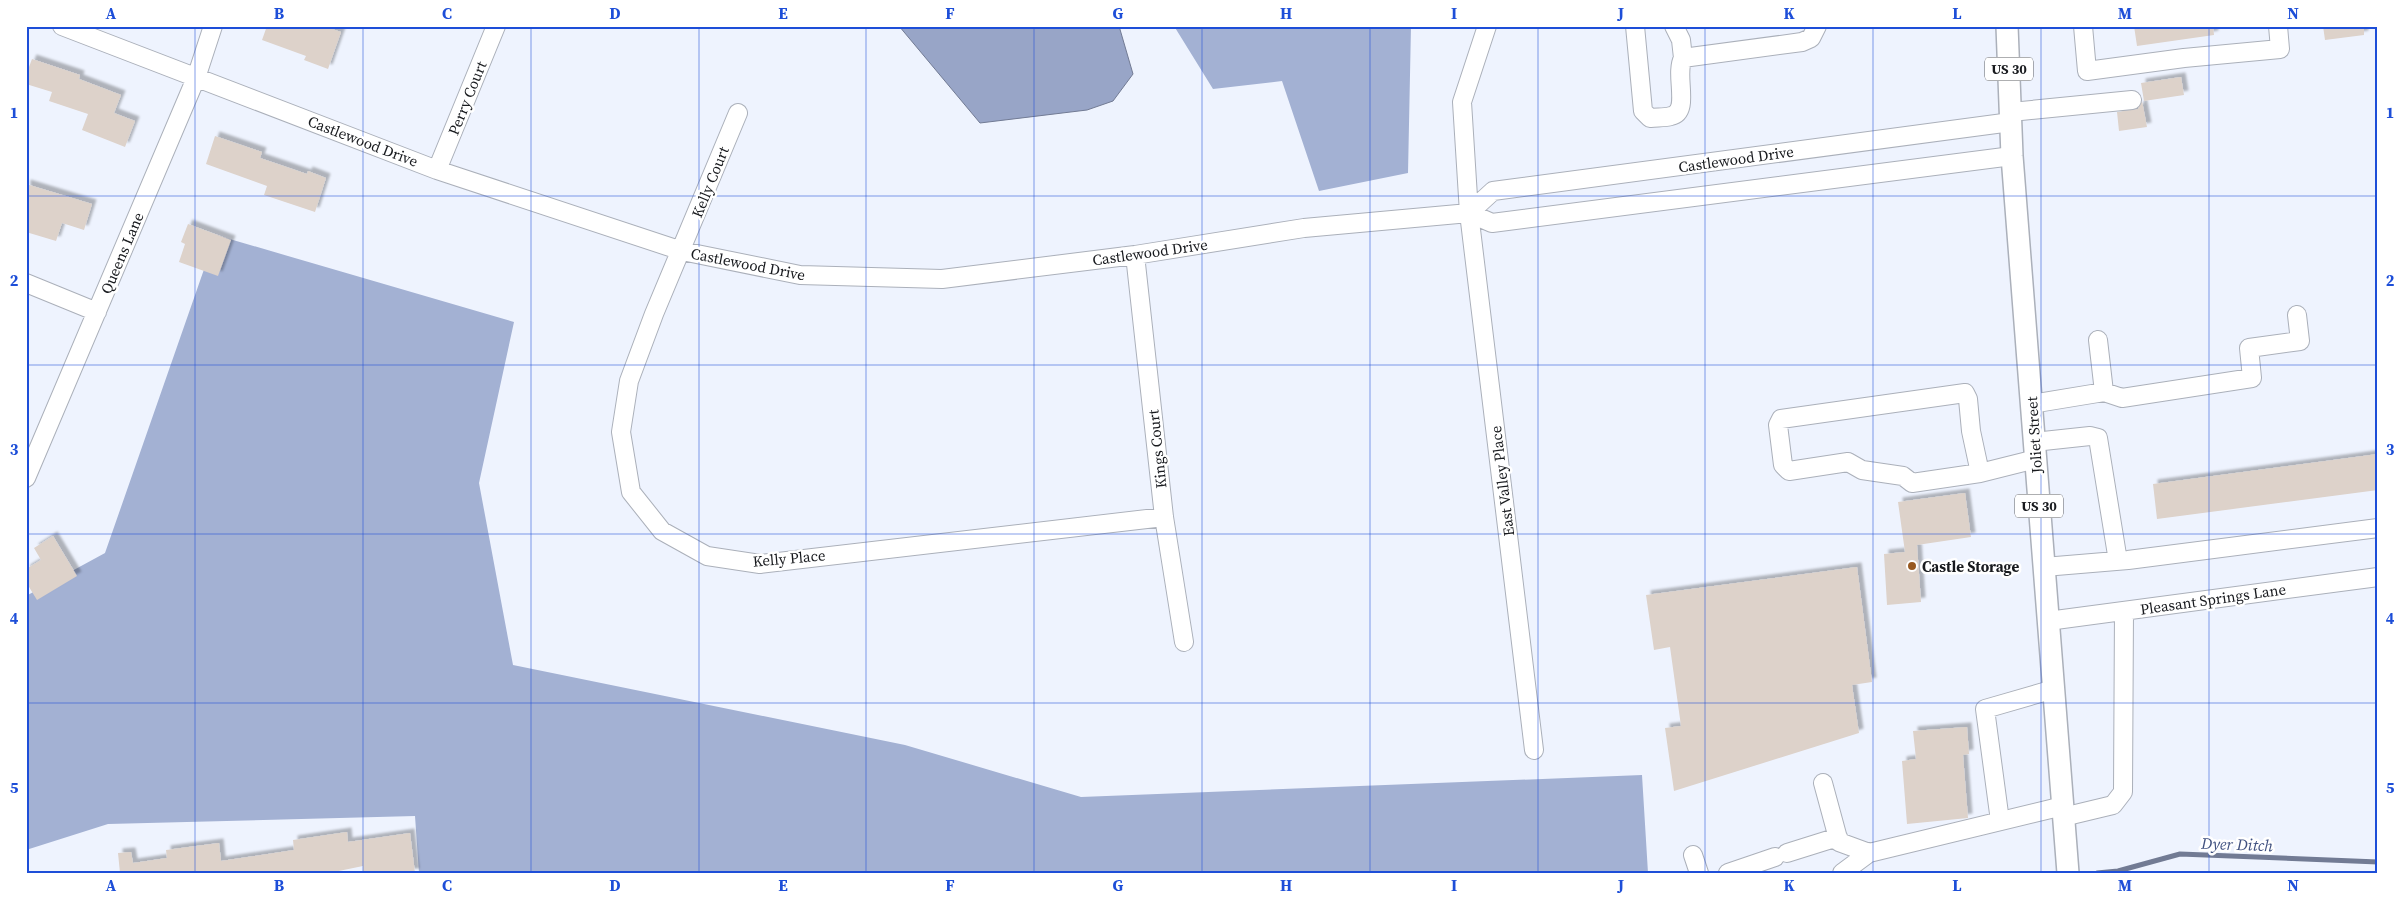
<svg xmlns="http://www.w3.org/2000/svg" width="2404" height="899" font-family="'Source Serif 4',serif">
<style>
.forest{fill:#a3b1d3}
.water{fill:#98a5c7;stroke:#727b94}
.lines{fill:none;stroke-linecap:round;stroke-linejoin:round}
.stream{stroke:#727b94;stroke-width:5}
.building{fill:#ddd2ca;filter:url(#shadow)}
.minor-casing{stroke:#abb0ba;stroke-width:20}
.major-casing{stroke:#abb0ba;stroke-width:24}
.minor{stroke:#fff;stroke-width:18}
.major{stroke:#fff;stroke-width:21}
.grid{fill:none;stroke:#1d4ed8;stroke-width:1;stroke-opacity:0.55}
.poi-dot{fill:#985921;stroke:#fff;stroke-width:2}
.labels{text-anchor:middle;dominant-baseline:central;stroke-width:5;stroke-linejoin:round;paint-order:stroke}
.shield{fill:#fff;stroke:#5d5f62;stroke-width:1}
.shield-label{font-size:14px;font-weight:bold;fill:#181a1e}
.street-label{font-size:15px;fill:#181a1e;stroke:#fff}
.poi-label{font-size:15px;font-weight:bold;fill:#181a1e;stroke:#fff;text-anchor:start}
.water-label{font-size:16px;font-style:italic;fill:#405180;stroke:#fff}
.neatline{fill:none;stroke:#1d4ed8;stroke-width:2}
.grid-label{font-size:16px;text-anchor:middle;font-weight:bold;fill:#1d4ed8}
</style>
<defs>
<filter id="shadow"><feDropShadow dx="4.5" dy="-4.5" stdDeviation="1" flood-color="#0004"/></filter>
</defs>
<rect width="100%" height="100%" fill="#eef3fe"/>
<path class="forest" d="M1174,26H1411L1408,173L1319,191L1282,81L1213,89Z
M216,235L514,322L479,483L513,665L905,745L1081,797L1642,775L1648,873H419L415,816L108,824L26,850V596L105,553Z"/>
<path class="water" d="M899,26H1119L1133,74L1113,101L1087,110L980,123Z"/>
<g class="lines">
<path class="stream" d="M2097,873L2118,871L2180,854L2378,862"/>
</g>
<path class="building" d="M267,26H323L341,32L328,69L304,60L306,56L262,40Z
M2134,26H2213L2214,35L2137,46Z
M2323,26H2364V35L2325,40Z
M32,59L80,75L79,79L121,95L114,113L135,121L125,147L82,130L88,114L49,101L52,92L26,84V75Z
M2181,77L2184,95L2144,101L2141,83Z
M2142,101L2147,127L2119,131L2117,112L2138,109Z
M215,136L262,152L260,158L307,174L308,171L326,178L315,212L264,195L267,186L206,164Z
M26,184L92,204L84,230L62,223L56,241L26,232Z
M188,224L231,240L218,276L179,262L185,244L181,242Z
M2378,454V490L2157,519L2153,484Z
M1965,493L1971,537L1917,545L1921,602L1887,605L1884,554L1905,552L1898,502Z
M53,536L77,576L37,600L26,582V569L41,560L34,548Z
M1857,567L1872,682L1852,685L1859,733L1674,791L1665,728L1681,726L1670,647L1654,650L1646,595Z
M1967,727L1969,754L1963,755L1968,818L1907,824L1902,761L1916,759L1913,731Z
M347,832L348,842L410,833L415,873H363V866L329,873H120L118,853L131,852L133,863L167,858L166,850L219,843L221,861L294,850L293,840Z"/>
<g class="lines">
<defs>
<path id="minor" d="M62,26L437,170L682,251L800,275L942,279L1135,255L1304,228L1469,213L1492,223L2012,156
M1487,26L1462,102L1469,213L1534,750
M1635,26L1643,111L1650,118C1657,117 1664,118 1671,116C1691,112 1674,75 1683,58L1802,42L1811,38L1817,26
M1674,26L1681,40L1683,58
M2083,26L2087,71L2184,58L2280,49L2278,26
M2011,112L2132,100
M738,113L654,314L629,381L621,432L631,492L662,531L707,556L760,564L1164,517
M437,170L496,26
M1469,213L1493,191L2011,122
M1135,255L1164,517L1184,642
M26,283L97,312
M2098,340L2104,392
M2031,404L2104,392L2122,398L2252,378L2249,348L2300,341L2297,315
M2034,442L2090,436L2098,438L2118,561
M1980,473L1912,483L1903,476L1862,470L1848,462L1789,471L1783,465L1778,425L1781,419L1965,393L1968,399L1971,431L1980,473L2036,459
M26,478L196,78L213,26
M2044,567L2128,560L2378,528
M2048,621L2378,577
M1823,783L1839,842L1869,853
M2063,817L2113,805L2123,792L2124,611
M2000,821L1985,709L2054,689
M1787,853L1838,837
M1693,855L1699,873
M1728,873L1775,857
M1842,873L1869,853L2063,806"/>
<path id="major" d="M2007,26L2012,156L2068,873"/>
</defs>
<use href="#minor" class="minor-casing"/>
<use href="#major" class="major-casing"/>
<use href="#minor" class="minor"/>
<use href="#major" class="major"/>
</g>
<path class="grid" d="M195,26V873M363,26V873M531,26V873M699,26V873M866,26V873M1034,26V873M1202,26V873M1370,26V873M1538,26V873M1705,26V873M1873,26V873M2041,26V873M2209,26V873M26,196H2378M26,365H2378M26,534H2378M26,703H2378"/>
<circle class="poi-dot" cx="1912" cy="566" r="5"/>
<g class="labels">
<g class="shield">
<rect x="1985" y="57.5" width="48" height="23" rx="4"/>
<rect x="2015" y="494.5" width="48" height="23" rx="4"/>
</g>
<g class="shield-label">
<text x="2009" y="69">US 30</text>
<text x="2039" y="506">US 30</text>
</g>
<g class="street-label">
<text transform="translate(467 98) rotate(-68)">Perry Court</text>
<text transform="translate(363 141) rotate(21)">Castlewood Drive</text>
<text transform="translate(1736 159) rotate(-8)">Castlewood Drive</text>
<text transform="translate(710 182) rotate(-68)">Kelly Court</text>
<text transform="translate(1150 252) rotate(-8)">Castlewood Drive</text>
<text transform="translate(122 253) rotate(-67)">Queens Lane</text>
<text transform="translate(748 264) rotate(11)">Castlewood Drive</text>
<text transform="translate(2034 435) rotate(-94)">Joliet Street</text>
<text transform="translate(1157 449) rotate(-96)">Kings Court</text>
<text transform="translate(1502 481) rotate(-97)">East Valley Place</text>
<text transform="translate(789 558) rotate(-5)">Kelly Place</text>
<text transform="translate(2213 599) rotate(-8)">Pleasant Springs Lane</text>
</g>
<g class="poi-label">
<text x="1922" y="566">Castle Storage</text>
</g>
<g class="water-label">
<text transform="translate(2237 844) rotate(2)">Dyer Ditch</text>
</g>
</g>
<rect width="2404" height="899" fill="none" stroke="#ffffff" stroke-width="55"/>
<rect x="28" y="28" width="2348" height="844" class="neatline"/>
<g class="grid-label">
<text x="111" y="19">A</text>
<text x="279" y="19">B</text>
<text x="447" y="19">C</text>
<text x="615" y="19">D</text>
<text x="783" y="19">E</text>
<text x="950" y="19">F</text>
<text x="1118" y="19">G</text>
<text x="1286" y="19">H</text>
<text x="1454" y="19">I</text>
<text x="1621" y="19">J</text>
<text x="1789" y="19">K</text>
<text x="1957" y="19">L</text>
<text x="2125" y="19">M</text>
<text x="2293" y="19">N</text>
<text x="14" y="118">1</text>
<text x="2390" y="118">1</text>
<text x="14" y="286">2</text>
<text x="2390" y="286">2</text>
<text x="14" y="455">3</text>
<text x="2390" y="455">3</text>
<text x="14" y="624">4</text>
<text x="2390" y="624">4</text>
<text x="14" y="793">5</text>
<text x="2390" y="793">5</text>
<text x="111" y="891">A</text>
<text x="279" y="891">B</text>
<text x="447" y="891">C</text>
<text x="615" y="891">D</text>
<text x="783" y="891">E</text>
<text x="950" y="891">F</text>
<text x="1118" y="891">G</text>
<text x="1286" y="891">H</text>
<text x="1454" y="891">I</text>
<text x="1621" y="891">J</text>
<text x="1789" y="891">K</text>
<text x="1957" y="891">L</text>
<text x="2125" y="891">M</text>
<text x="2293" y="891">N</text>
</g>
</svg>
